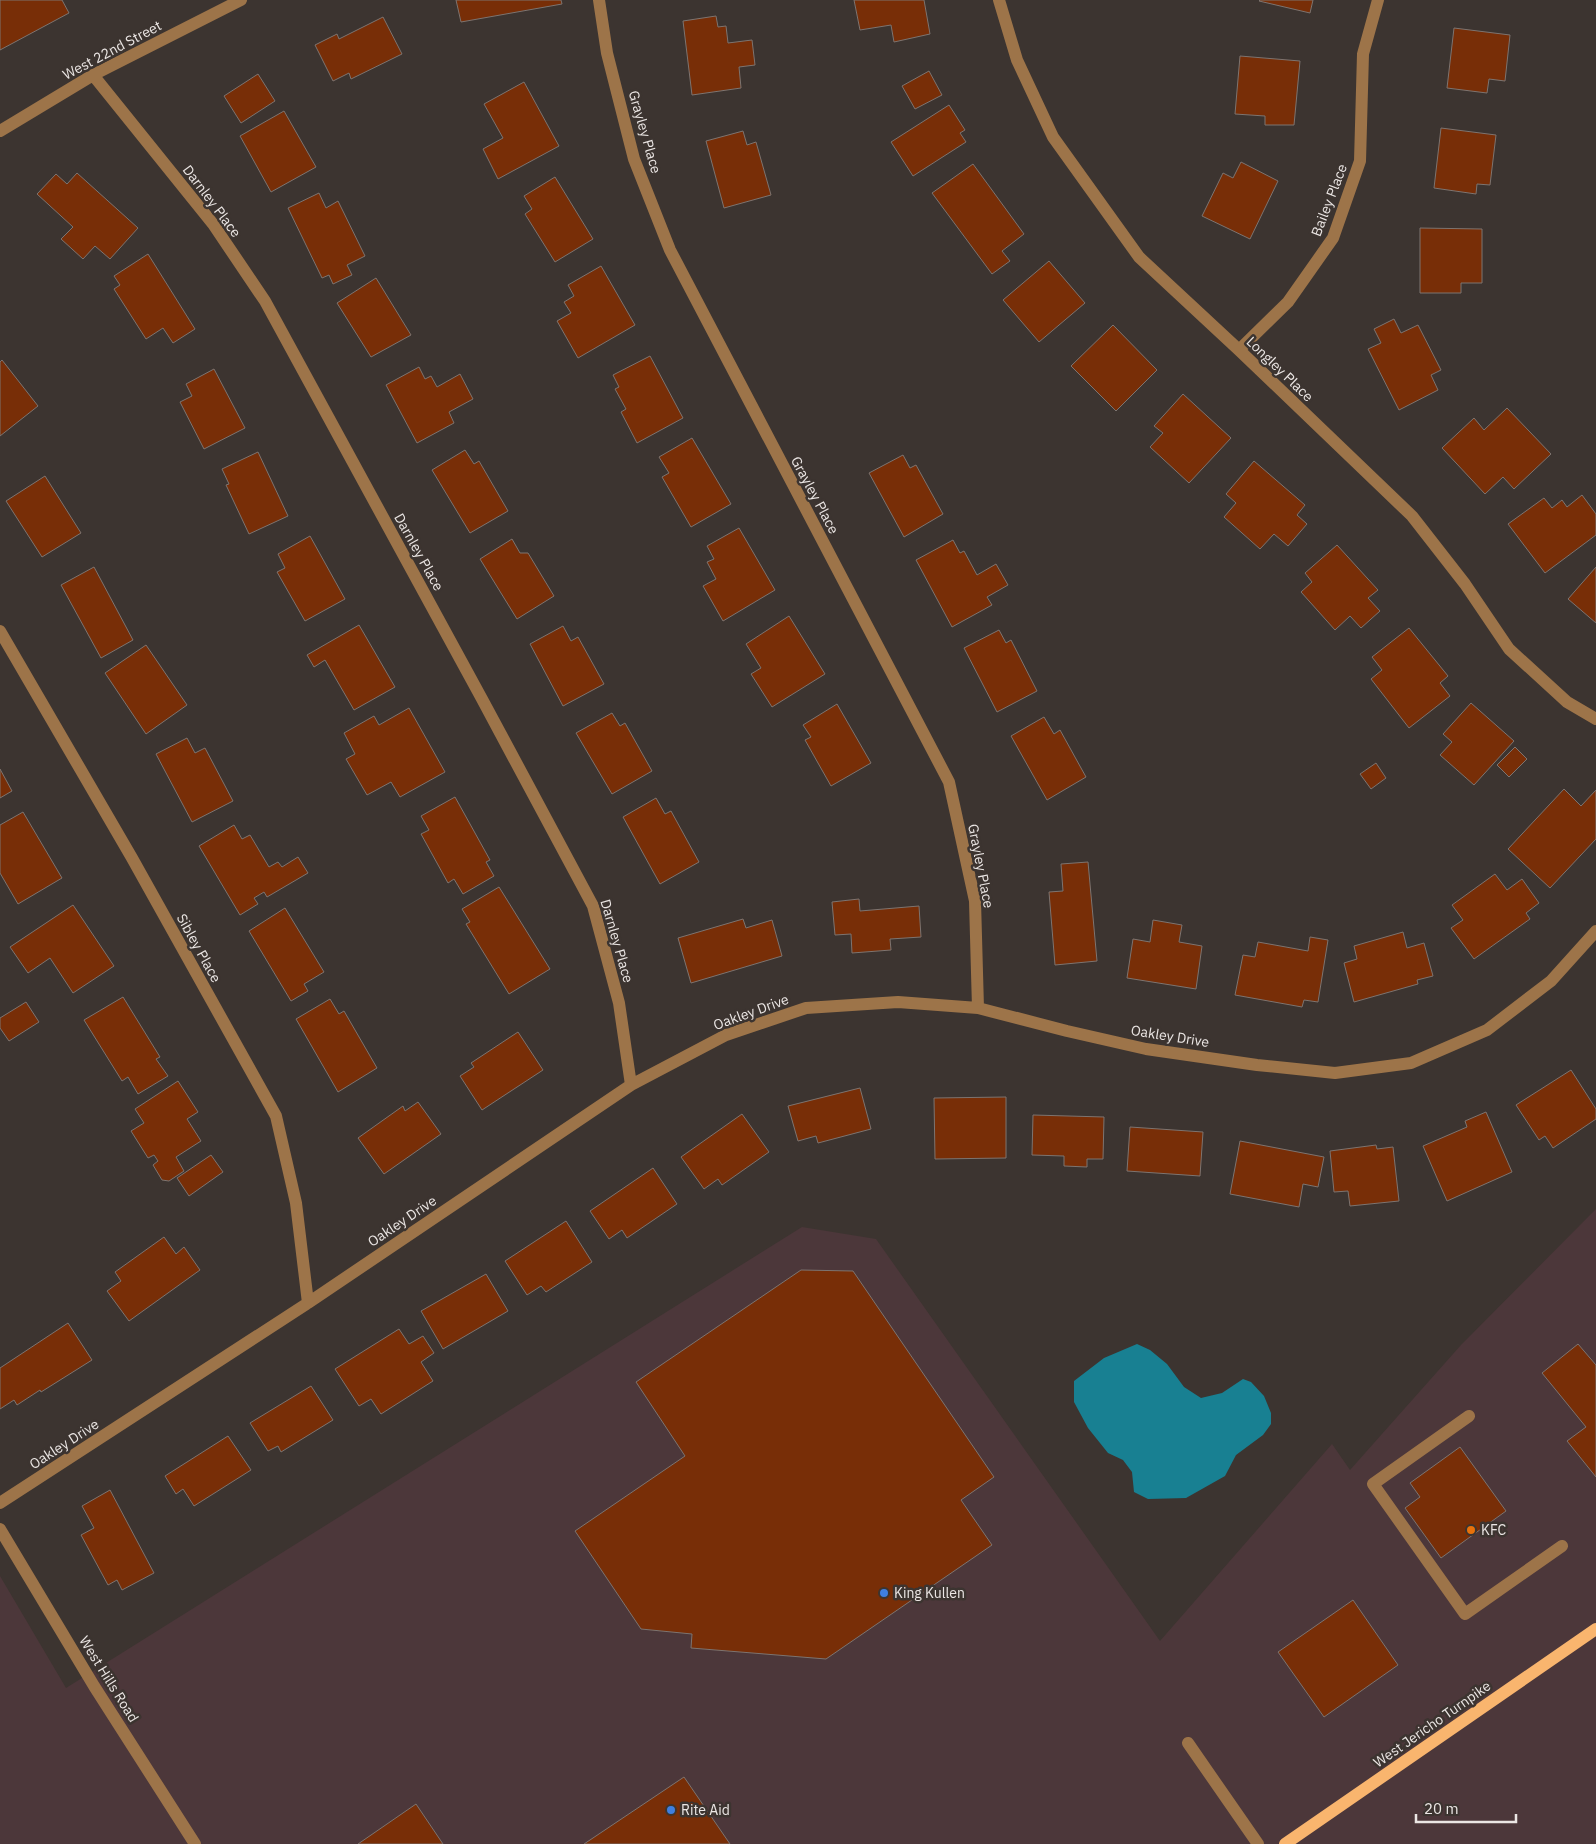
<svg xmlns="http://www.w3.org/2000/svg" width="1596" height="1844" font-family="'IBM Plex Sans',sans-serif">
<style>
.commercial{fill:#4c373a}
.water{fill:#188092}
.building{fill:#782e07;stroke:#7d7470}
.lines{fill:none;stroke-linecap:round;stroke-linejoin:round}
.minor{stroke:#9d7449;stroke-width:12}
.major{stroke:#f9b56e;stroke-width:12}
.food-dot{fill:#e8710a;stroke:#3c3430;stroke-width:2}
.shop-dot{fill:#3f7fe0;stroke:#3c3430;stroke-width:2}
.labels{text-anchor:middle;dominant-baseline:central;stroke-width:5;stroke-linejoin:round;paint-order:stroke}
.street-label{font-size:14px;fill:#ebe6e4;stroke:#3c3430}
.poi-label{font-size:14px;fill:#ebe6e4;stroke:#3c3430;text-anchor:start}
</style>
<rect width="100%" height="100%" fill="#3c3430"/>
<path class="commercial" d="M1596,1209V1844H0V1576L66,1688L802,1227L876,1239L1160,1641L1332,1444L1350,1470L1461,1345Z"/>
<path class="water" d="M1137,1344L1150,1350L1167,1364L1184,1387L1201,1398L1222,1393L1243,1379L1251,1382L1264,1396L1271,1413V1424L1263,1435L1236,1455L1225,1476L1186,1498L1148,1499L1134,1492L1132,1472L1123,1460L1108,1453L1088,1428L1074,1402V1381L1104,1358Z"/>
<path class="building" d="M0,0H62L69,13L0,50Z
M456,0H561L562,4L461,22Z
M854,0H924L930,34L894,42L891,25L860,30Z
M1260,0H1313L1310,13L1259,1Z
M716,16L718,27L726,26L728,43L752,40L755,65L739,67L741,88L692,95L683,21Z
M383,17L402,54L351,79L349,73L333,81L315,45L337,34L339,39Z
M1454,28L1510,35L1505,81L1489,79L1487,93L1447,88Z
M1240,56L1300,61L1294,125H1265V116L1235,114Z
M929,71L942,95L915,109L902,86Z
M258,74L275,101L241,123L224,96Z
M524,82L559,146L498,179L483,149L503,138L484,104Z
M949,105L965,130L960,133L966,142L913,176L891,142Z
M284,111L316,167L271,192L240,136Z
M1441,128L1496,135L1490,185L1477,184L1476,194L1434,188Z
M743,131L747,145L756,142L771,195L724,208L706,141Z
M1241,162L1278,181L1250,239L1202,216L1223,173L1233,178Z
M973,164L1024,234L1002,251L1010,261L992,274L932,193Z
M77,173L138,228L110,259L95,246L83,259L61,239L73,227L37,194L56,174L67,184Z
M555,177L593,239L555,262L525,214L532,209L524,196Z
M319,193L326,208L338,201L365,256L347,265L352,275L333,284L329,275L322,278L288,208Z
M1420,228L1482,229V283H1461V293H1420Z
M148,254L195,329L173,343L163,328L146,339L114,289L120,285L114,276Z
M1049,261L1085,303L1039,342L1003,300Z
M601,266L635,325L578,358L557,321L571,313L564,302L574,296L568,285Z
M376,278L411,335L371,357L337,303Z
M1394,319L1401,333L1418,325L1441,370L1431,375L1438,390L1399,410L1368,349L1381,343L1374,329Z
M1113,325L1157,370L1116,411L1071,366Z
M650,356L683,418L637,443L621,412L626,409L615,389L619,387L613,375Z
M2,360L38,406L0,436V362Z
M419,367L425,379L431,376L437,387L460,374L473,399L449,412L454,423L417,443L386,385Z
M214,369L245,428L204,449L180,402L192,396L186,384Z
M1183,394L1231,438L1189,483L1150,447L1163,433L1154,426Z
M1507,408L1551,454L1514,489L1503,477L1485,494L1442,448L1474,418L1484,430Z
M692,438L731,504L691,527L662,477L669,473L659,457Z
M465,450L474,464L479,461L508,511L470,533L432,470Z
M258,452L288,516L249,534L226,485L229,484L222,469Z
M903,455L910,468L916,465L943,514L904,537L869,473Z
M1254,461L1305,505L1297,515L1307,524L1288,546L1274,534L1260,549L1224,517L1236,503L1226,494Z
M45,476L81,533L42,557L6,501Z
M1582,495L1596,514V535L1545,573L1508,524L1544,498L1552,508L1562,500L1567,507Z
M739,528L775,590L723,621L703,586L716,579L707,562L714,559L707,546Z
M310,536L345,599L305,621L277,572L285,568L278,554Z
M512,539L520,553H528L554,596L517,619L480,559Z
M953,540L960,553L964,551L977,575L996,564L1008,585L987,597L992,605L952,627L916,560Z
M1337,545L1378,590L1368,598L1380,611L1361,628L1350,616L1335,630L1301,592L1312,582L1305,573Z
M94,567L133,640L101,658L61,585Z
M1596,567V623L1568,599Z
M789,616L825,674L772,707L751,674L761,668L746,644Z
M359,625L395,687L354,710L325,660L314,667L307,655Z
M563,626L571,641L578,637L604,684L563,706L530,644Z
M1409,628L1448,676L1440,683L1450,696L1409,728L1371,679L1382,670L1372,657Z
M999,630L1006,643L1011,640L1037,691L997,712L964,648Z
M146,645L187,705L146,734L105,673Z
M1471,703L1514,741L1474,785L1440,755L1452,742L1443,734Z
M837,704L871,763L831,786L805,740L811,737L803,725Z
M409,708L445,772L400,797L391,782L367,795L346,759L355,754L344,733L374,716L379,725Z
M612,713L620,726L625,723L652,771L612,794L576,733Z
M1044,717L1054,734L1060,730L1086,777L1047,800L1011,736Z
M187,738L195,753L205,748L233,801L192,822L156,754Z
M1515,747L1527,759L1509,777L1497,765Z
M1376,763L1386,778L1371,789L1360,774Z
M0,769L12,791L0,798Z
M1564,789L1581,806L1596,790V839L1550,888L1508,849Z
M455,797L490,860L486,862L494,876L463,894L454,879L448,883L421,834L429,830L421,816Z
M656,798L665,814L671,811L699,862L660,884L623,817Z
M23,812L62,878L18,904L0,873V825Z
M234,825L242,839L250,835L269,867L278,862L282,867L298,857L308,873L267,897L264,892L254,898L258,904L240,915L199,846Z
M1088,862L1097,961L1055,965L1049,892L1063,891L1061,864Z
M1495,874L1507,890L1522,879L1539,903L1526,913L1530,919L1474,959L1451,928L1463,920L1452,905Z
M499,887L550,969L509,994L466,924L470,922L462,909Z
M859,899L860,911L919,906L921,937L890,939L891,950L852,953L851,934L835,935L832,902Z
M73,905L114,966L73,993L50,958L28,973L10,947Z
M285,908L324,972L304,984L308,991L291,1001L249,931Z
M743,919L746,928L772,920L782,956L691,983L678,938Z
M1153,920L1182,925L1179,942L1202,946L1196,989L1127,978L1133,939L1150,942Z
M1403,932L1407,948L1424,943L1433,976L1417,980L1418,984L1354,1002L1344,963L1357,959L1354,946Z
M1310,937L1328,940L1318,1002L1304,1000L1302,1007L1235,995L1243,955L1255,957L1258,942L1308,951Z
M123,997L160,1057L156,1059L168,1076L138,1094L128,1077L122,1081L84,1020Z
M330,999L339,1014L344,1011L377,1068L338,1092L296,1019Z
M26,1002L39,1022L9,1041L0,1028V1018Z
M518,1032L543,1070L482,1110L460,1076L474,1067L471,1063Z
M1571,1070L1596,1109V1119L1553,1148L1545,1136L1539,1140L1516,1105Z
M178,1081L198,1112L187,1119L201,1141L176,1157L184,1171L169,1181L162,1180L153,1165L158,1161L154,1155L148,1158L131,1131L144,1123L135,1109Z
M860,1088L871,1129L818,1143L816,1136L798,1141L788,1106Z
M1006,1097V1158L935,1159L934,1098Z
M418,1102L441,1134L384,1174L358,1138L403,1106L405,1111Z
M1486,1112L1512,1172L1447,1201L1423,1146L1467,1127L1465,1121Z
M742,1114L769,1152L722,1185L718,1179L704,1189L681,1157Z
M1033,1115L1104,1117L1103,1159H1087V1167L1064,1166V1156L1032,1155Z
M1130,1127L1203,1132L1200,1176L1127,1171Z
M1240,1141L1324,1157L1318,1187L1303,1184L1299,1207L1230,1194Z
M1376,1145L1377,1149L1393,1147L1399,1201L1350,1206L1348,1191L1334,1192L1330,1151Z
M211,1155L223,1172L189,1196L177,1178Z
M653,1168L677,1204L627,1238L622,1230L609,1239L590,1211Z
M566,1221L592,1262L546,1292L541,1286L527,1295L505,1261Z
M164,1237L176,1254L184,1247L200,1270L129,1321L107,1291L121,1281L115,1272Z
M801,1270L853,1271L994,1477L961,1500L992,1545L826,1659L691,1648L692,1634L641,1629L575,1531L685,1456L636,1382Z
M486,1274L508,1311L443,1349L421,1311Z
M68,1323L92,1360L41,1392L40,1390L17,1405L14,1400L0,1409V1368Z
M399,1329L409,1344L423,1336L434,1353L421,1362L433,1381L381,1414L371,1399L359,1406L335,1369Z
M1578,1344L1596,1365V1477L1567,1441L1586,1427L1542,1373Z
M311,1386L333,1420L281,1452L278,1446L268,1451L250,1423Z
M228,1436L251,1470L194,1506L183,1489L176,1494L165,1476Z
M1460,1447L1506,1511L1441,1558L1405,1508L1420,1497L1410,1483Z
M110,1490L154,1573L122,1590L117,1580L108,1585L81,1535L94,1528L82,1506Z
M1353,1600L1398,1665L1324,1717L1278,1652Z
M684,1777L730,1844H584Z
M416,1804L443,1844H358Z"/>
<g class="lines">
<path class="minor" d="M599,0L607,53L634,159L670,250L949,782L975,901L978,1008
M999,0L1017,60L1053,137L1139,257L1239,350L1412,516L1465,584L1509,649L1567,702L1596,719
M93,75L213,224L265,301L482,699L593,906L619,1003L631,1085
M0,131L93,75L241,0
M1239,350L1288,302L1333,238L1360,161L1363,54L1378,0
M0,631L132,858L276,1116L296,1203L308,1303
M1469,1416L1373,1484L1465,1614L1562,1546
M0,1503L308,1303L631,1085L726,1035L806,1008L898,1002L978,1008L1067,1031L1146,1049L1257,1065L1335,1073L1411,1063L1487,1030L1551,981L1596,931
M0,1529L94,1686L195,1844
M1188,1743L1258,1844"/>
<path class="major" d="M1285,1844L1596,1629"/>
</g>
<circle class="food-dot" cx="1471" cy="1530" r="5"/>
<g class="shop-dot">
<circle cx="884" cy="1593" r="5"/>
<circle cx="671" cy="1810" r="5"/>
</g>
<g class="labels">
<g class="street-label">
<text transform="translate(112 50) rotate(-28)">West 22nd Street</text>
<text transform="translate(645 132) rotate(74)">Grayley Place</text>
<text transform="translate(1329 200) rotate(-69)">Bailey Place</text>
<text transform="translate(212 201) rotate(53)">Darnley Place</text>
<text transform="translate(1280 369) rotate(44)">Longley Place</text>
<text transform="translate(815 495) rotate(62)">Grayley Place</text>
<text transform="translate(419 552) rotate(61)">Darnley Place</text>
<text transform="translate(981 866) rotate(79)">Grayley Place</text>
<text transform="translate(617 941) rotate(74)">Darnley Place</text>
<text transform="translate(199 948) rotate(61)">Sibley Place</text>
<text transform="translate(751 1012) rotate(-20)">Oakley Drive</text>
<text transform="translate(1170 1036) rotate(9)">Oakley Drive</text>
<text transform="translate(402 1221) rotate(-34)">Oakley Drive</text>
<text transform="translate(64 1444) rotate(-33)">Oakley Drive</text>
<text transform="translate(109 1679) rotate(58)">West Hills Road</text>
<text transform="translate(1432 1724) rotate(-35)">West Jericho Turnpike</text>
</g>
<g class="poi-label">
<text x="1481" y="1530">KFC</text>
<text x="894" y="1593">King Kullen</text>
<text x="681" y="1810">Rite Aid</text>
</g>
</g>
<path d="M1416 1814v8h100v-8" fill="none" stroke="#ebe6e4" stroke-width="2.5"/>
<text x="1424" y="1814" font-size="15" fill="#ebe6e4" stroke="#3c3430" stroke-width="4" paint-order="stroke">20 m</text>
</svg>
